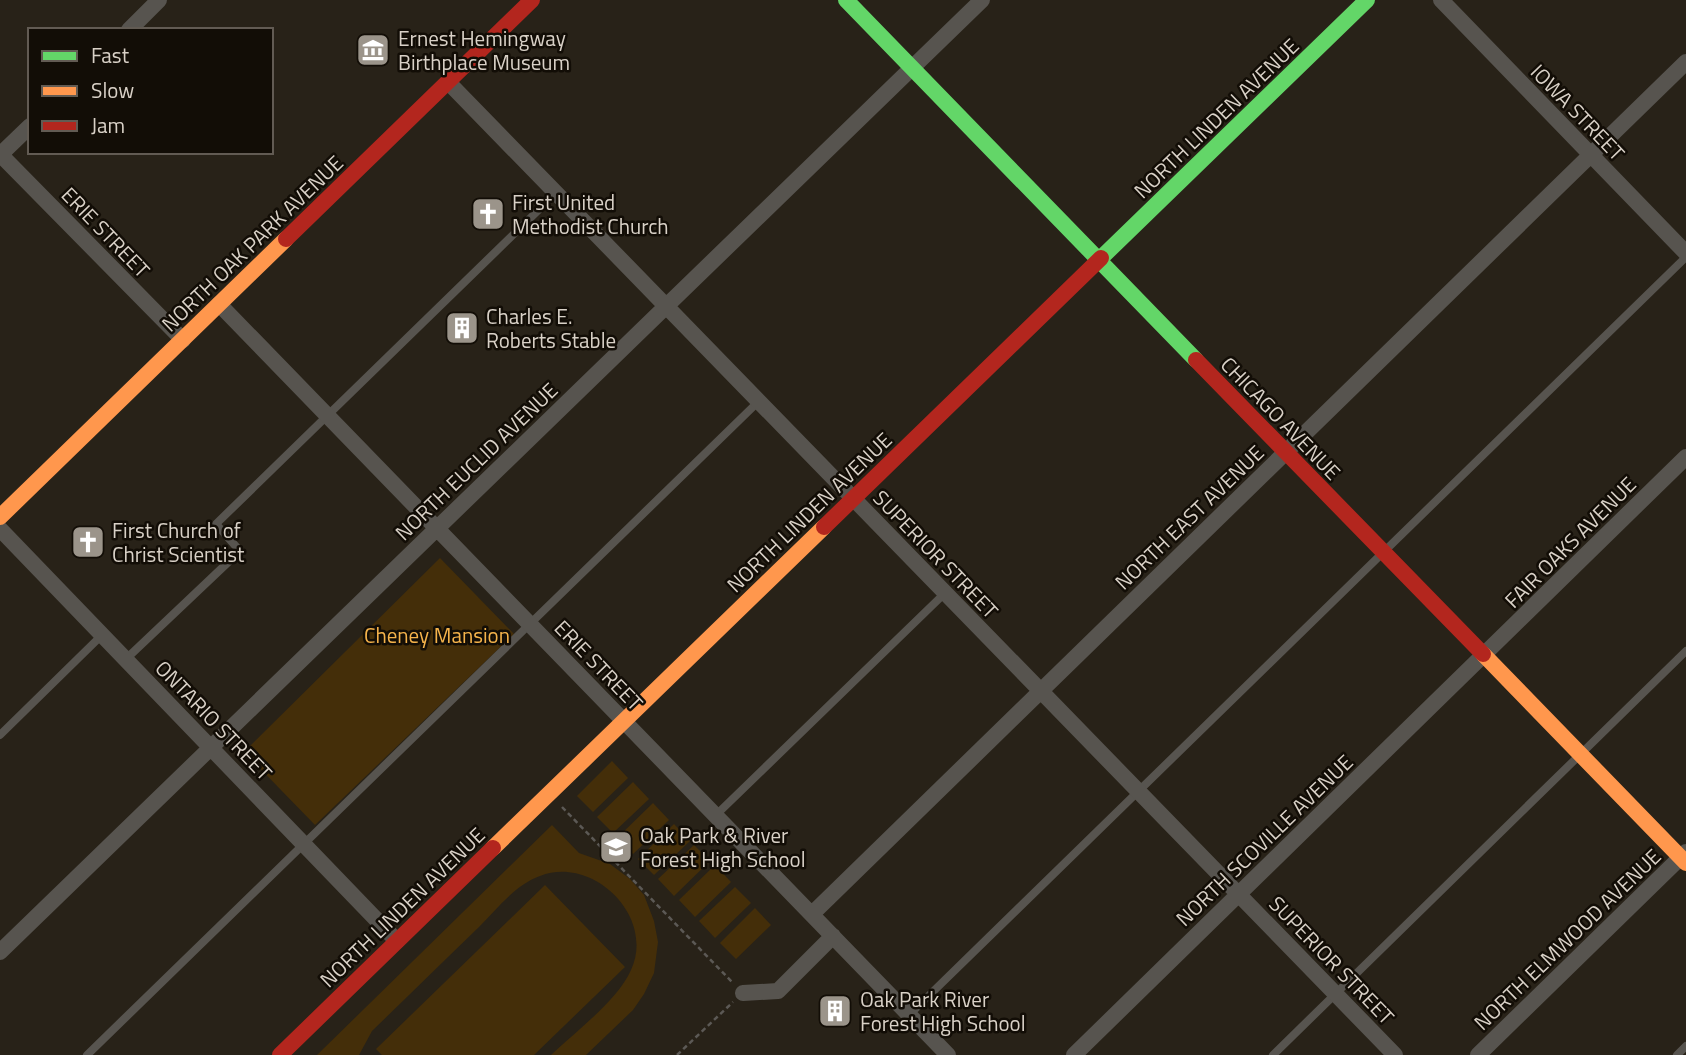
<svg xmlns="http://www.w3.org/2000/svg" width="1686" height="1055" font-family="'Titillium Web',sans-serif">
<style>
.green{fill:#442e09}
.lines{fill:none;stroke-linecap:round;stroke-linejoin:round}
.path{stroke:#5c5955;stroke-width:2.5;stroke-dasharray:5 3.5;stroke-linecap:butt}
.lane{stroke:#57544f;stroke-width:8}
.street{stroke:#57544f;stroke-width:16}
.fast{stroke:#63d668;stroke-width:16}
.slow{stroke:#ff974d;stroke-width:16}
.jam{stroke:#b3261e;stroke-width:16}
.labels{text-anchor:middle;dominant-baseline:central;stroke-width:5;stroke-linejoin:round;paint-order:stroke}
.poi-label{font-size:21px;fill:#d9d1c7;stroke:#120d06;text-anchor:start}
.street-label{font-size:21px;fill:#d9d1c7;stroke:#120d06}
.park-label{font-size:21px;fill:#f5b34b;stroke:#120d06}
</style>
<rect width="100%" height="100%" fill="#282218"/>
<path class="green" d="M440,558L514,634L315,825L244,752Z
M612,761L628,778L593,812L577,796Z
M633,782L649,799L613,833L597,817Z
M653,803L669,820L633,854L617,838Z
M674,824L690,841L654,875L638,859Z
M552,825L579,853L610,864L630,879L644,895L654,921L658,942L654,973L644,994L633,1010L586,1055H551C575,1032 618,1000 631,970C656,916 592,855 540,876C515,885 497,909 479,927C443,962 408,996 372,1031L359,1055H317Z
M694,845L710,861L674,896L658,879Z
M715,865L731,882L695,917L679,900Z
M545,885L625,967L534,1055H382L376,1049Z
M735,887L751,903L715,938L699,921Z
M755,908L771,925L736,959L720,943Z"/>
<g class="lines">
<path class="path" d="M562,807L733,983
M677,1055L733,1002"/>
<path class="lane" d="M126,659L240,551L216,524L556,193
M0,735L102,635
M716,815L945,593
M909,1015L1686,257
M87,1055L759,401
M1273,1055L1686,651
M1677,1055L1686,1046"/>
<path class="street" d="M1441,0L1686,253
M129,30L159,0
M448,82L1395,1055
M0,154L183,340
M0,155L30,126
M219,304L948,1055
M0,529L397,941
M812,914L1686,62
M0,952L982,0
M743,993L778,991L833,936
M1074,1055L1686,457
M1478,1055L1686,852"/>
<path class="fast" d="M846,0L1196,360
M1101,258L1367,0"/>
<path class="slow" d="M0,517L286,239
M1483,654L1686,863
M493,848L824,527"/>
<path class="jam" d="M286,239L532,0
M1196,360L1483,654
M824,527L1101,258
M280,1055L493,848"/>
</g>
<defs>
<symbol id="museum-square" viewBox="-11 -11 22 22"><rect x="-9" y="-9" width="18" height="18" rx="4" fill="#9b948a" stroke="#120d06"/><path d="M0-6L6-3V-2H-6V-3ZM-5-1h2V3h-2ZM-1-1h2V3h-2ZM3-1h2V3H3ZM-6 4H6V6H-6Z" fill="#fff"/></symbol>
<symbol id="church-square" viewBox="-11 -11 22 22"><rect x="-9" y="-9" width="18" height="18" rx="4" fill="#9b948a" stroke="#120d06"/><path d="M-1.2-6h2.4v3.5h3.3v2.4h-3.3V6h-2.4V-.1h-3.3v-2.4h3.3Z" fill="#fff"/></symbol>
<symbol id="building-square" viewBox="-11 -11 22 22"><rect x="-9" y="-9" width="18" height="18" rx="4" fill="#9b948a" stroke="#120d06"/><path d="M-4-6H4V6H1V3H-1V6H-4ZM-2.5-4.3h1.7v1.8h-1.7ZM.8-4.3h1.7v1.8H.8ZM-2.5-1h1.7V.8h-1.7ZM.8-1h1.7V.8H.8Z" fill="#fff"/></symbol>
<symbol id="school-square" viewBox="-11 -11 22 22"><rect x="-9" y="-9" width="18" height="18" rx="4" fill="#9b948a" stroke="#120d06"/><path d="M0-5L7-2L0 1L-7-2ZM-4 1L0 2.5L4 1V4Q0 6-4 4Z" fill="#fff"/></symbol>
</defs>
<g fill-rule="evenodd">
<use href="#museum-square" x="354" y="31" width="38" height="38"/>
<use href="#church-square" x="469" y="195" width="38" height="38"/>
<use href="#building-square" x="443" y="309" width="38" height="38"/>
<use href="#church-square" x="69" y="523" width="38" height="38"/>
<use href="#school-square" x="597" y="828" width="38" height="38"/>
<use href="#building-square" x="816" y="992" width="38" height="38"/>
</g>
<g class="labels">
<g class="poi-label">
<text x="398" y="38">Ernest Hemingway<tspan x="398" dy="24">Birthplace Museum</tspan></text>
<text x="512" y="202">First United<tspan x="512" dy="24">Methodist Church</tspan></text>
<text x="486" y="316">Charles E.<tspan x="486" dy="24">Roberts Stable</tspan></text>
<text x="112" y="530">First Church of<tspan x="112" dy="24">Christ Scientist</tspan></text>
<text x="640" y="835">Oak Park &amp; River<tspan x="640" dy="24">Forest High School</tspan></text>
<text x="860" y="999">Oak Park River<tspan x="860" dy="24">Forest High School</tspan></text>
</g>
<g class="street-label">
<text transform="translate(1578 112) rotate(46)">IOWA STREET</text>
<text transform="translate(1216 118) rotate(-44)">NORTH LINDEN AVENUE</text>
<text transform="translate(106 232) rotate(46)">ERIE STREET</text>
<text transform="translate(252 243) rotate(-44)">NORTH OAK PARK AVENUE</text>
<text transform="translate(1281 418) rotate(46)">CHICAGO AVENUE</text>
<text transform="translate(476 461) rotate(-44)">NORTH EUCLID AVENUE</text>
<text transform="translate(809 512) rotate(-44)">NORTH LINDEN AVENUE</text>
<text transform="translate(1189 517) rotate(-44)">NORTH EAST AVENUE</text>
<text transform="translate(1570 542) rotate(-45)">FAIR OAKS AVENUE</text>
<text transform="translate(936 554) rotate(46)">SUPERIOR STREET</text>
<text transform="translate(599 665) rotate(46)">ERIE STREET</text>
<text transform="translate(214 720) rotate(46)">ONTARIO STREET</text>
<text transform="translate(1264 840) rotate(-44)">NORTH SCOVILLE AVENUE</text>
<text transform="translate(402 907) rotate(-44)">NORTH LINDEN AVENUE</text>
<text transform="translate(1567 939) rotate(-44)">NORTH ELMWOOD AVENUE</text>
<text transform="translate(1332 960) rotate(46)">SUPERIOR STREET</text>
</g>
<g class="park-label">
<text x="437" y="635">Cheney Mansion</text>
</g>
</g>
<rect x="28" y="28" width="245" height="126" fill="#120d06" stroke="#625b53" stroke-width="2"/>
<rect x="42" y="51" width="35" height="10" fill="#63d668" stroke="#625b53" stroke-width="2"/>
<text x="91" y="63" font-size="21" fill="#d9d1c7">Fast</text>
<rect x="42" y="86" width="35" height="10" fill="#ff974d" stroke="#625b53" stroke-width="2"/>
<text x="91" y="98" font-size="21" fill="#d9d1c7">Slow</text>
<rect x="42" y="121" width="35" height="10" fill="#b3261e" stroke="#625b53" stroke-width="2"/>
<text x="91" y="133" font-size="21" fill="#d9d1c7">Jam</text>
</svg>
